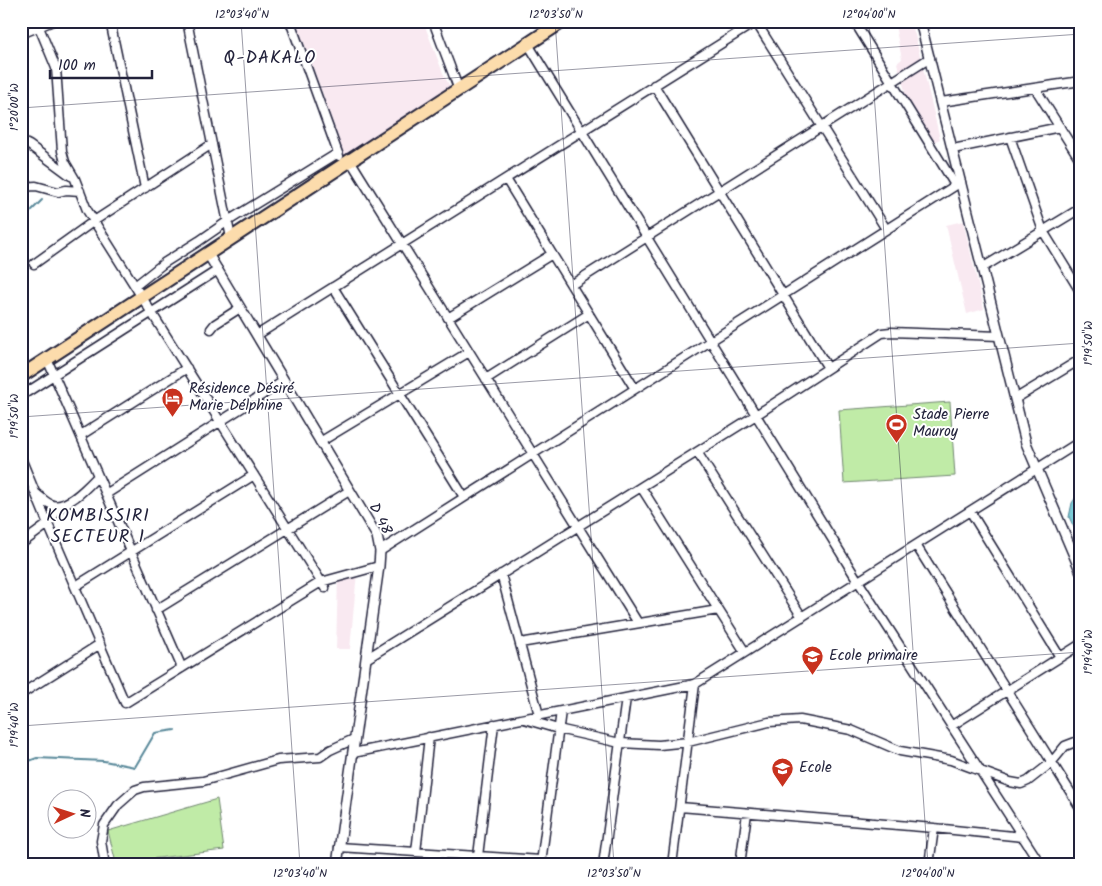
<svg xmlns="http://www.w3.org/2000/svg" width="1102" height="886" font-family="Kalam,sans-serif">
<style>
.built{fill:#f9e9f1}
.green{fill:#c0eba7;stroke:#718671}
.water{fill:#7cccd7;stroke:#588899}
.lines{fill:none;stroke-linecap:round;stroke-linejoin:round}
.stream{stroke:#588899;stroke-width:2}
.minor-casing{stroke:#22223b;stroke-width:11}
.tertiary-casing{stroke:#22223b;stroke-width:12}
.trunk-casing{stroke:#22223b;stroke-width:16}
.minor{stroke:#fff;stroke-width:8}
.tertiary{stroke:#fff;stroke-width:9}
.trunk{stroke:#fcdcac;stroke-width:12}
.ticks{fill:none;stroke:#22223b;stroke-width:1;stroke-opacity:0.45}
.labels{text-anchor:middle;dominant-baseline:central;stroke-width:4;stroke-linejoin:round;paint-order:stroke}
.poi-label{font-size:15px;fill:#22223b;stroke:#fff;text-anchor:start}
.street-label{font-size:15px;fill:#22223b;stroke:#fff}
.quarter-label{font-size:18px;letter-spacing:1px;fill:#22223b;stroke:#fff}
.neatline{fill:none;stroke:#22223b;stroke-width:2}
.ticks-label{font-size:12px;text-anchor:middle;fill:#22223b}
</style>
<rect width="100%" height="100%" fill="#fff"/>
<filter id="ink" filterUnits="userSpaceOnUse"><feTurbulence type="fractalNoise" baseFrequency=".02" numOctaves="2"/><feDisplacementMap in="SourceGraphic" scale="10" xChannelSelector="R" yChannelSelector="G"/><feConvolveMatrix kernelMatrix="1 2 1 2 8 2 1 2 1" color-interpolation-filters="sRGB"/></filter>
<g filter="url(#ink)">
<path class="built" d="M296,21H423L443,73L453,93L343,165L334,141L339,139Z
M894,21H910L915,35L940,139L929,144L899,95L905,91L897,63L902,59Z
M963,221L984,309L967,314L946,225Z
M357,572L350,649H336L338,577Z"/>
<path class="green" d="M950,402L955,476L844,483L839,410Z
M217,799L224,850L116,863L108,831Z"/>
<path class="water" d="M1081,495V542L1069,517L1072,503L1076,497Z"/>
<g class="lines">
<path class="stream" d="M21,221L42,200
M21,764L37,758L104,761L135,767L155,733L175,730"/>
<defs>
<path id="minor" d="M110,21L145,188
M187,21L231,238
M290,21L339,156
M433,21L459,90
M854,21L955,185
M756,22L886,229
M39,27L56,68L62,151L65,162L75,179L87,210L325,588
M21,34L53,21
M528,44L858,581L1041,865
M654,85L828,368
M1035,88L1081,161
M941,102L1081,81
M1010,137L1043,231L1081,293
M21,141L29,145L71,176
M953,149L1060,127
M350,160L638,623
M506,179L635,389
M21,187L36,186L58,192L66,190L80,191
M34,264L94,221L212,144
M982,268L1081,208
M571,285L930,58
M135,286L164,263L199,241L228,221L338,153
M333,287L464,497
M448,318L552,254
M211,329L215,324L240,308
M257,335L757,21
M47,359L182,668
M486,379L589,314
M21,396L218,270
M1015,399L1081,359
M81,435L187,368
M320,442L469,352
M697,452L802,617
M21,458L48,524L125,703L321,582L379,566
M641,487L745,652
M37,494C42,498 47,504 53,505C68,509 89,485 98,476
M106,494L284,381
M970,511L1060,657
M21,544L48,524L61,505
M916,545L1081,809
M380,551L961,182
M501,574L539,715
M76,586L254,475
M156,610L349,491
M520,643L718,610
M366,659L756,415L882,333L891,332L999,336
M21,694L100,644
M524,719L558,729L620,743L659,745L688,742L769,722L800,720L851,730L900,751L951,760L1010,782L1021,784L1028,781L1051,763L1065,746L1078,741L1081,738
M951,726L1081,644
M353,753L695,684L1081,441
M680,807L934,828L1023,837
M339,847L541,860
M416,852L429,737
M478,856L494,724
M541,863L561,711
M105,865L101,841L104,825L118,805L135,790L144,787L203,781L278,760L320,757L330,750L354,739
M603,865L626,698
M672,865L695,684
M740,865L747,813
M929,865L934,828"/>
<path id="tertiary" d="M920,21L1026,443L1081,572
M208,254L377,536L380,551L379,566L337,865"/>
<path id="trunk" d="M21,376L563,21"/>
</defs>
<use href="#minor" class="minor-casing"/>
<use href="#tertiary" class="tertiary-casing"/>
<use href="#trunk" class="trunk-casing"/>
<use href="#minor" class="minor"/>
<use href="#tertiary" class="tertiary"/>
<use href="#trunk" class="trunk"/>
</g>
</g>
<path class="ticks" d="M241,21L300,865M555,21L614,865M869,21L928,865M21,108L1081,34M21,417L1081,343M21,726L1081,652"/>
<defs>
<symbol id="hotel-pin" viewBox="-11 -11 22 30"><path d="M0 17L-7.5 6A9.5 9.5 0 1 1 7.5 6Z" fill="#c8321e" stroke="#fff"/><path d="M-6-4.5h1.5V1H6V5H4.5V3h-9V5H-6ZM-4 0a1.8 1.8 0 1 1 3.6 0ZM.5 0V-2.5h3Q6-2.5 6 0Z" fill="#fff"/></symbol>
<symbol id="stadium-pin" viewBox="-11 -11 22 30"><path d="M0 17L-7.5 6A9.5 9.5 0 1 1 7.5 6Z" fill="#c8321e" stroke="#fff"/><path d="M0-5a6.5 5 0 1 0 0 10a6.5 5 0 1 0 0-10ZM-3.5-1.8h7v3.6h-7Z" fill="#fff"/></symbol>
<symbol id="school-pin" viewBox="-11 -11 22 30"><path d="M0 17L-7.5 6A9.5 9.5 0 1 1 7.5 6Z" fill="#c8321e" stroke="#fff"/><path d="M0-5L7-2L0 1L-7-2ZM-4 1L0 2.5L4 1V4Q0 6-4 4Z" fill="#fff"/></symbol>
</defs>
<g fill-rule="evenodd">
<use href="#hotel-pin" x="160" y="386" width="25" height="34"/>
<use href="#stadium-pin" x="884" y="412" width="25" height="34"/>
<use href="#school-pin" x="800" y="644" width="25" height="34"/>
<use href="#school-pin" x="770" y="756" width="25" height="34"/>
</g>
<g class="labels">
<g class="poi-label">
<text x="189" y="389">Résidence Désiré<tspan x="189" dy="17">Marie Délphine</tspan></text>
<text x="913" y="415">Stade Pierre<tspan x="913" dy="17">Mauroy</tspan></text>
<text x="829" y="656">Ecole primaire</text>
<text x="799" y="768">Ecole</text>
</g>
<g class="street-label">
<text transform="translate(380 519) rotate(63)">D 48</text>
</g>
<g class="quarter-label">
<text x="270" y="58">Q-DAKALO</text>
<text x="98" y="516">KOMBISSIRI<tspan x="98" dy="21">SECTEUR 1</tspan></text>
</g>
</g>
<rect width="1102" height="886" fill="none" stroke="#fff" stroke-width="55"/>
<g transform="translate(72 814) rotate(86)"><circle r="24" fill="#ffffff" stroke="#a7a7b1"/>
<path d="M0-4L9 19L0 12L-9 19Z" fill="#c8321e"/>
<text y="-8" font-size="14" font-weight="bold" text-anchor="middle" fill="#22223b">N</text>
</g>
<path d="M50 70v8h102v-8" fill="none" stroke="#22223b" stroke-width="2.5"/>
<text x="58" y="70" font-size="15" fill="#22223b" stroke="#ffffff" stroke-width="4" paint-order="stroke">100 m</text>
<rect x="28" y="28" width="1046" height="830" class="neatline"/>
<g class="ticks-label">
<text x="242" y="18">12°03'40"N</text>
<text x="556" y="18">12°03'50"N</text>
<text x="869" y="18">12°04'00"N</text>
<text transform="translate(14 107) rotate(-90)" y="4">1°20'00"W</text>
<text transform="translate(1088 343) rotate(-90)" y="4">1°19'50"W</text>
<text transform="translate(14 416) rotate(-90)" y="4">1°19'50"W</text>
<text transform="translate(1088 652) rotate(-90)" y="4">1°19'40"W</text>
<text transform="translate(14 725) rotate(-90)" y="4">1°19'40"W</text>
<text x="300" y="877">12°03'40"N</text>
<text x="614" y="877">12°03'50"N</text>
<text x="928" y="877">12°04'00"N</text>
</g>
</svg>
